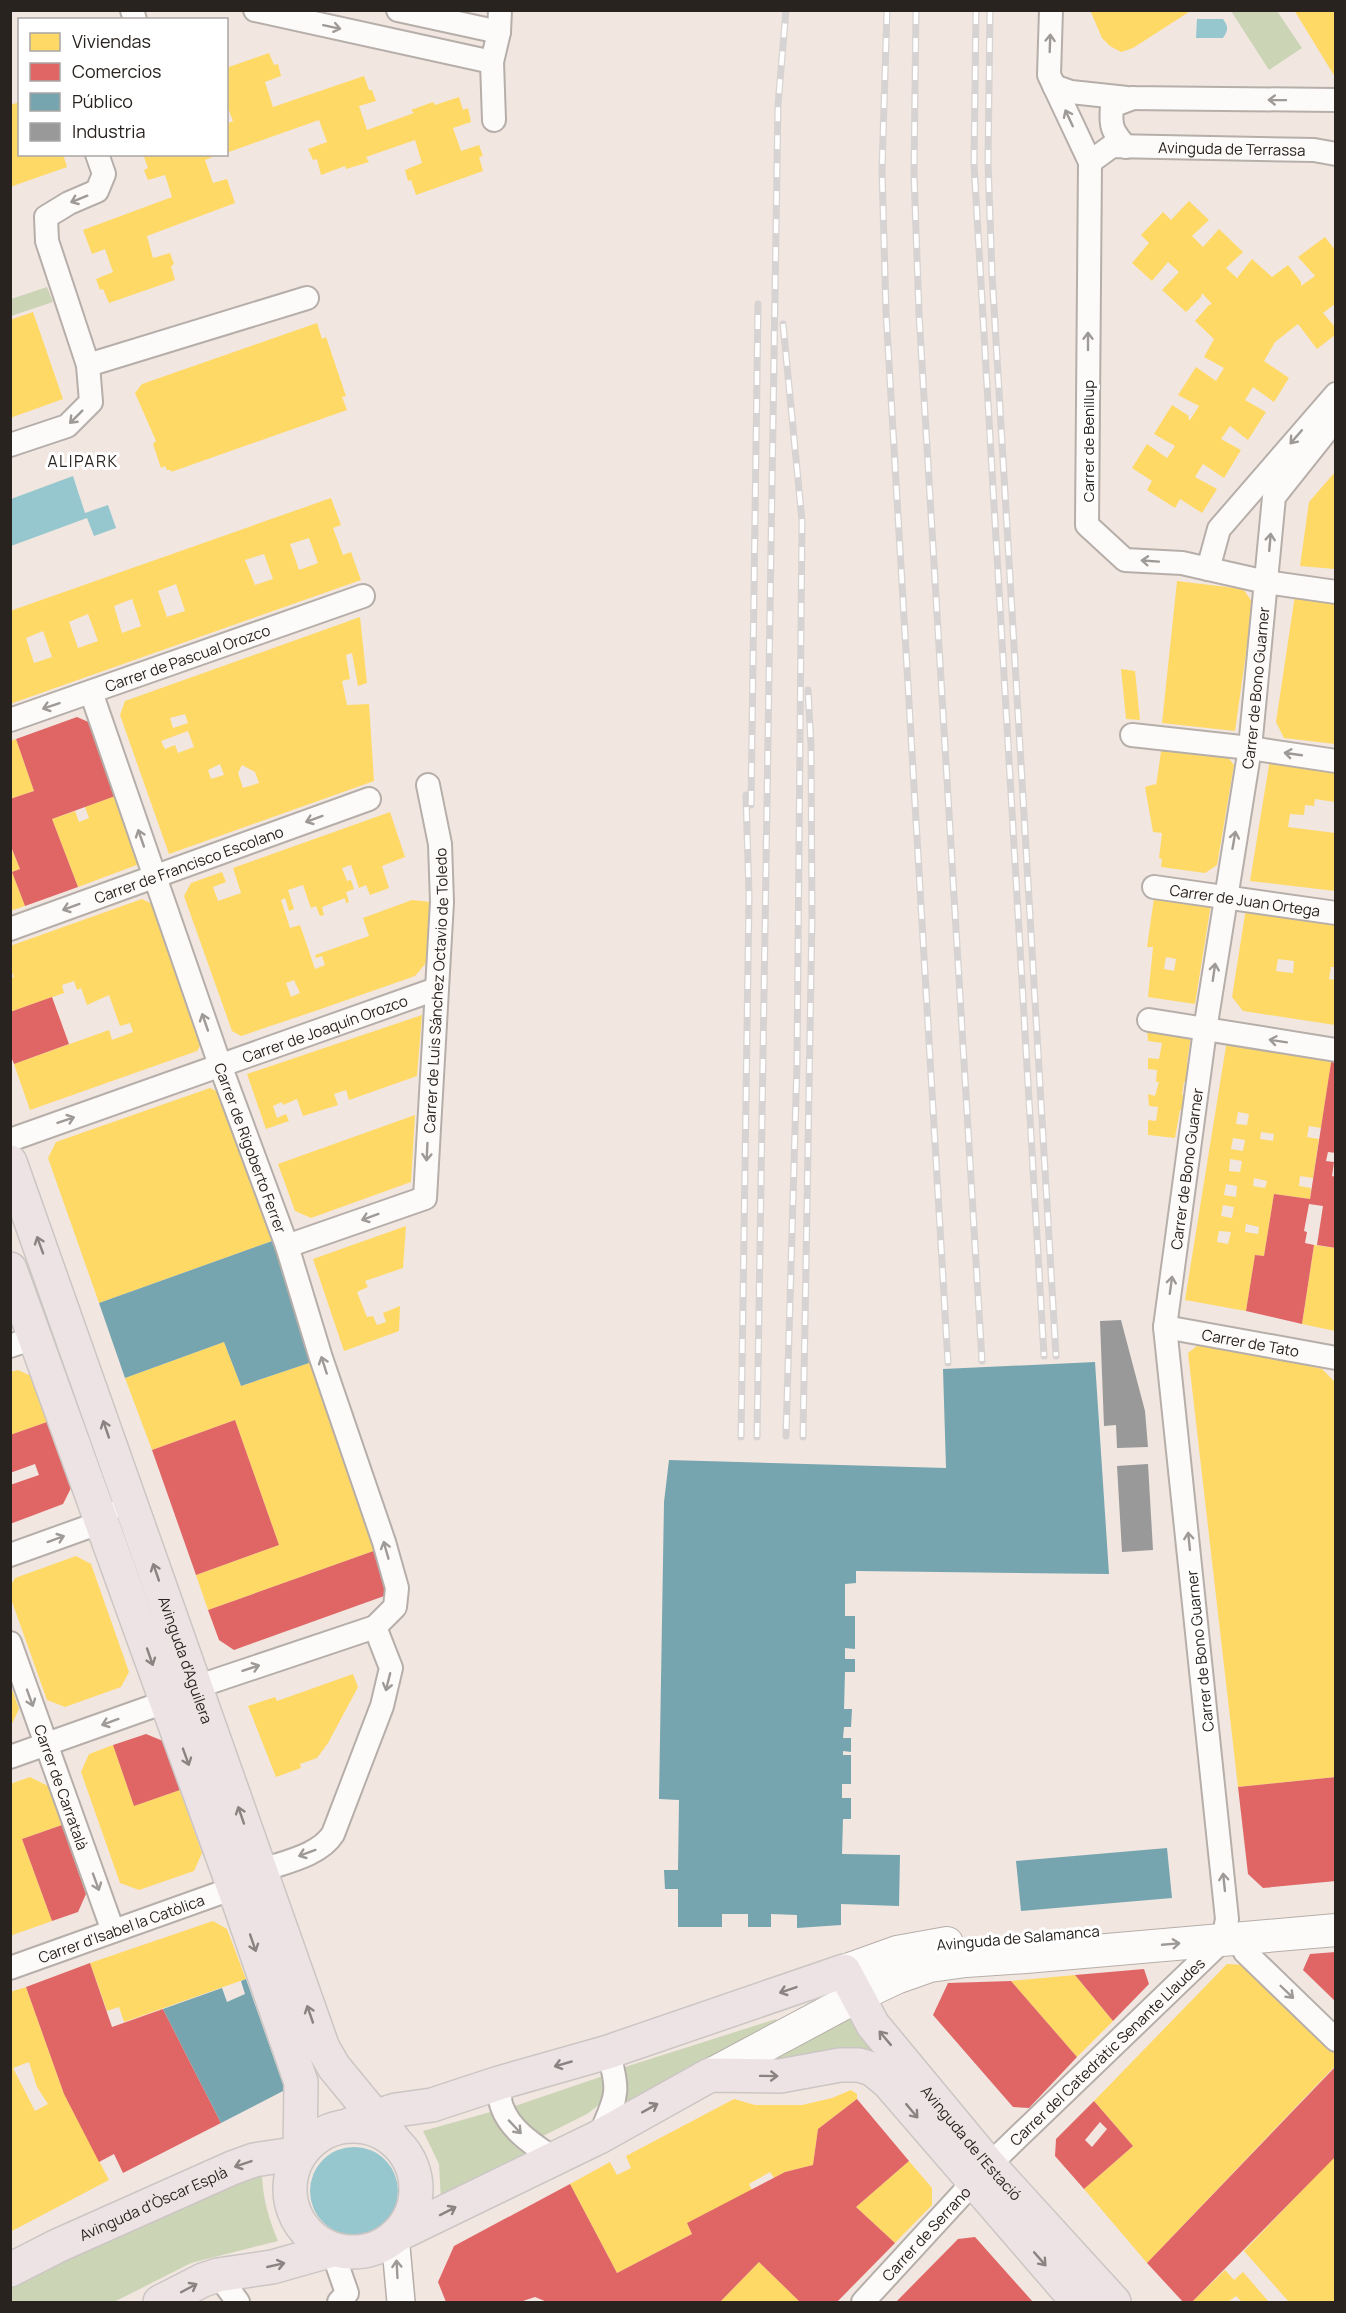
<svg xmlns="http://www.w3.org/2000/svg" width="1346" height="2313" font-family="Manrope,sans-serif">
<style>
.green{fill:#ccd4b6}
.water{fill:#97c7ce}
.homes{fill:#ffd966;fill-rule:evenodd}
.shops{fill:#e06666;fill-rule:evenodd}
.public{fill:#76a5af}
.industry{fill:#999}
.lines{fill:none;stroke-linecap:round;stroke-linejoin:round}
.minor-casing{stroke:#b6aea9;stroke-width:26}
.tertiary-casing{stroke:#b6aea9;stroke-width:30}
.secondary-casing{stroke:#b6aea9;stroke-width:34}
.primary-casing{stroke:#cbc6c3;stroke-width:36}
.minor{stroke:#fdfbfa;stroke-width:22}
.tertiary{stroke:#fdfbfa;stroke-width:27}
.secondary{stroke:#fdfbfa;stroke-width:32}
.primary{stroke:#ede3e4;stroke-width:33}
.rail-casing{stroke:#d6d3d2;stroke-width:7}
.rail{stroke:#fff;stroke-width:4.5;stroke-dasharray:14;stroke-linecap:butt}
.oneway{stroke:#9e9a97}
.oneway2{stroke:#8b8382}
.labels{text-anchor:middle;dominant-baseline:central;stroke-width:6;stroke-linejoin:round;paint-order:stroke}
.street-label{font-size:15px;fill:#29231f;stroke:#fff}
.neighbourhood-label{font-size:16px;letter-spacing:1.5px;fill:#29231f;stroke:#fff}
</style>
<rect width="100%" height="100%" fill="#f1e6e0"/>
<path class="green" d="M1231,11H1277L1302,48L1269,70Z
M47,287L53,302L11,316V299Z
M848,2014L886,2060L752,2065Z
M776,2019L778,2024L619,2108L622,2068Z
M606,2075L609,2097L587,2114L539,2138L530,2135L512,2107Z
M494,2111L531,2152L441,2200L439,2164L423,2131Z
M241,2170H262C262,2196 268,2217 278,2241L191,2263L114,2302H11V2286Z"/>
<path class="water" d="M1197,19H1223C1229,27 1228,30 1223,38H1196Z
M73,476L85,513L108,505L116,528L94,536L87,518L11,546V499Z
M310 2191a44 44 0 1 1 88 0a44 44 0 1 1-88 0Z"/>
<path class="homes" d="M1090,10H1192L1133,48L1121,52L1110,46L1102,38Z
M1294,10H1335V77Z
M269,53L274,65L278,64L281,76L265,82L273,107L364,76L369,90H372L376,101L359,106L367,130L414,113L411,110L433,102L435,105L459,97L463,110L468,108L471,122L453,128L461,151L479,145L483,156L479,157L483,171L416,195L411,180L408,181L405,170L422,163L415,140L366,157L369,162L346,169L345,166L321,175L317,159L313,160L308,149L327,142L319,120L226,153V124L233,121L226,103V68Z
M20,102V154H63L67,167L10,187V105Z
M143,154H220L205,160L213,183L227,179L235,203L147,236L153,258L170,253L174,264L171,266L175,280L109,303L103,289L100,290L96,279L113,272L105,249L92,254L83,230L172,197L165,175L148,180L144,170L148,168Z
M1189,201L1209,220L1192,236L1203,247L1219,229L1243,252L1226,268L1237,278L1252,259L1272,277L1288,265L1301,282V286L1315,276L1298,257L1325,237L1335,250V304L1323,313L1335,327V335L1317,349L1298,324L1275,342L1264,361L1289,378L1274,402L1253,387L1245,400L1266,412L1248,440L1230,426L1221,439L1241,450L1224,478L1203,464L1195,477L1217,489L1202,513L1180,499L1175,508L1147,490L1152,481L1132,468L1147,444L1167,458L1175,446L1154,434L1172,405L1189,416L1188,418L1190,420L1199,406L1178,395L1196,367L1216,381L1224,368L1204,357L1214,339L1195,321L1209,305L1212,304L1202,293L1201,297L1186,312L1162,290L1179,272L1168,262L1152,281L1132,263L1149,243L1141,235L1163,212L1171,220Z
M33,312L63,399L10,418V320Z
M317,323L322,339L326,337L346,396L342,397L347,410L171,472V470H167L165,466L161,468L153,444L156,441L135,393L142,384Z
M1335,472V569L1300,566L1309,502Z
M331,498L341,525L333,528L343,555L351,552L361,580L10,704V611ZM309,538L318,563L299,570L290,544ZM264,554L273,579L255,585L245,560ZM176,584L185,611L167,617L158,591ZM132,599L141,626L122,633L114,606ZM88,614L98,641L78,648L69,622ZM43,631L52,657L34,663L26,638Z
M1177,581L1243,589L1253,603L1235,731L1162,723Z
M1295,595L1335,600V744L1284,738L1276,722Z
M360,617L367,683L358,686L352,653L346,655L350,679L342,681L347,705L369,704L374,781L169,854L120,715L125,701ZM185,714L188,723L173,728L170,718ZM188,731L194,747L178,753L175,745L165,749L161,741ZM220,764L224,775L211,779L208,770ZM242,765L255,772L259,783L243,788L238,773Z
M1121,669L1135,671L1140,720L1126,719Z
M16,739L34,791L10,799V741Z
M1162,745L1224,752L1234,765L1217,865L1205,873L1161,867L1162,859L1159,858L1162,833L1153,832L1145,787L1155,784L1156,786Z
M1270,759L1335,767V802L1315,799L1314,806L1305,805L1304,815L1290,814L1288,827L1335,833V891L1250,881Z
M118,795L142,863L78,887L52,819L75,811L79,822L89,818L85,807Z
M390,812L405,857L382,866L389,888L370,895L366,885L359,888L351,865L342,868L347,881L351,880L354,889L346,892L349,902L346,903L345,898L322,907L324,915L320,916L316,906L311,908L303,885L288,890L294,909L289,911L285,898L281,900L290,928L300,925L315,969L325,965L322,956L316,958L315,955L369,936L363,918L412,900L431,902L426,963L415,976L318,1010L241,1036L232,1031L184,896L191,883L222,872L226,882L213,887L218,901L241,893L233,868ZM294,980L300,993L291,997L286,983Z
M10,845L20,869L12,872L25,906L10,911Z
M1154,898L1211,904L1195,1004L1148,997L1153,947H1147ZM1166,957L1176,959L1174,971L1164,969Z
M142,899L158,907L205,1038L197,1051L30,1110L14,1064L109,1030L112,1040L133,1032L130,1023L120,1026L109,995L87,1005L81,988L77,990L74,981L62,985L64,993L10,1012V978L14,977L10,968V946Z
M1246,908L1335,920V967H1331L1329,979L1335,980V1025L1243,1011L1232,997ZM1278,959L1294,961L1293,973L1276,971Z
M422,1015L417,1076L349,1100L346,1090L334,1094L338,1105L303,1116L297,1099L283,1105L282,1102L273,1106L277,1118L286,1114L289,1121L266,1129L247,1074Z
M1147,1029L1191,1035L1187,1063L1190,1064L1187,1082H1184L1182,1095H1185L1183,1110H1180L1175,1138L1148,1135V1120L1156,1121L1158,1107L1149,1106L1148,1094L1155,1096L1159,1082H1156L1157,1070L1148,1069V1058L1159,1059L1162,1043L1148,1041Z
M1227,1040L1332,1056L1321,1128L1309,1126L1307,1137L1319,1139L1313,1178L1300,1176L1299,1186L1311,1188L1310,1199L1274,1194L1264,1256L1255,1255L1246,1311L1185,1300ZM1238,1112L1249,1114L1247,1125L1236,1124ZM1261,1132L1274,1134L1273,1141L1260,1139ZM1233,1138L1245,1140L1243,1151L1231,1149ZM1230,1159L1242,1161L1240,1172L1229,1171ZM1254,1178L1267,1181L1265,1188L1253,1186ZM1226,1184L1237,1186L1236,1197L1224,1195ZM1223,1205L1234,1207L1232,1218L1221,1216ZM1246,1224L1259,1227L1258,1234L1245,1232ZM1219,1231L1231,1232L1228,1244L1217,1242Z
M210,1088L226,1096L275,1240L99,1303L48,1158L56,1142Z
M415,1115L411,1182L311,1218L295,1211L278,1164Z
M406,1226L403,1268L365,1281L368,1287L357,1292L367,1317L373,1316L377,1325L386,1322L383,1313L400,1306L399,1331L344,1351L313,1259Z
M1314,1245L1335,1248V1331L1302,1324Z
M224,1342L241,1386L318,1360L382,1548L208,1610L196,1575L279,1545L235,1420L152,1450L125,1378Z
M1202,1342L1322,1369L1335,1382V1777L1238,1787L1188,1353Z
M18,1370L31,1376L47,1422L10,1435V1372Z
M76,1556L91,1564L129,1672L121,1687L65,1707L47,1700L10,1596V1587L15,1578Z
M353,1674L358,1687L328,1743L317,1758L300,1764L301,1768L276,1777L248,1706L275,1697L277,1701Z
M10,1684L19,1709L10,1728Z
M113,1745L134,1806L180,1790L202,1853L194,1871L139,1890L120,1883L81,1772L89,1754Z
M30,1777L48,1786L62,1825L22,1839L52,1921L10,1936V1784Z
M213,1921L227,1929L246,1979L124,2022L119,2007L107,2011L90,1963Z
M1227,1964L1246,1965L1335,2051V2066L1147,2263L1084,2189L1133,2146L1094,2101Z
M1075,1975L1113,2021L1077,2057L1011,1981Z
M26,1987L64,2094L109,2180L10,2232V1992ZM29,2062L37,2087L48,2104L35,2111L13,2068Z
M851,2090L857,2094V2099L818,2129L813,2165L785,2172L774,2178L770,2172L749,2184L752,2190L687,2223L692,2234L617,2273L570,2184L610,2162L617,2175L631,2168L626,2156L734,2099L755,2105H802L832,2098Z
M1335,2156V2302H1289L1244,2251Z
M909,2161L932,2188V2205L895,2243L856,2207Z
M759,2262L800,2302H720Z
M1225,2270L1234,2280L1243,2272L1269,2302H1242L1236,2296L1228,2302H1192Z"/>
<path class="shops" d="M77,717L93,724L118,795L52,819L78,887L25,906L12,872L20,869L10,844V799L34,791L16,739Z
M52,997L69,1044L14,1064L10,1054V1012Z
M1332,1056L1336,1057V1153L1328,1152L1326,1161L1334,1162L1332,1176L1336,1177V1248L1317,1245L1323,1206L1309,1204L1304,1231L1307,1232L1305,1243L1314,1245L1302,1324L1246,1311L1255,1255L1264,1256L1274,1194L1310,1199Z
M235,1420L279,1545L196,1575L152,1450Z
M47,1422L71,1488L63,1504L10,1524V1485L39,1475L35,1464L10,1473V1435Z
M382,1548L387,1595L234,1650L219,1640L208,1610Z
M146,1734L163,1741L180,1790L134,1806L113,1745Z
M1336,1777V1881L1263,1888L1248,1874L1238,1787Z
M62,1825L86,1894L78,1912L52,1921L22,1839Z
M1336,1952V2002L1303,1970L1310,1954Z
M90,1963L112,2027L163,2009L221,2123L123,2173L114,2154L99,2162L64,2094L26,1987Z
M1144,1969L1149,1984L1113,2021L1075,1975Z
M1011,1981L1077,2057L1029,2108L1013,2107L933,2015L948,1983Z
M1336,2066V2156L1192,2302H1183L1147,2263Z
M857,2099L909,2161L856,2207L895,2243L837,2302H800L759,2262L720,2302H547L535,2297L520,2302H446L438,2282L454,2246L570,2184L617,2273L692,2234L687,2223L785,2172L813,2165L818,2129Z
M1094,2101L1133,2146L1084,2189L1055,2156L1056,2139ZM1100,2122L1107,2129L1092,2147L1085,2140Z
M975,2237L1033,2302H896L958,2239Z"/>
<path class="public" d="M275,1240L318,1360L241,1386L224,1342L125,1378L99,1303Z
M1095,1362L1109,1574L856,1571V1583L845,1584V1616H855V1649L845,1648V1659H855V1672H845L844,1709H852L851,1727H844L843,1738H851V1752L843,1751V1755H851V1784H842V1798H851V1819H843L842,1854L900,1855L899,1906L841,1904V1925L797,1928V1915L771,1914V1927H748V1914H722V1927H678V1889H665L664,1870H678L679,1800L659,1799L664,1502L669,1460L946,1468L943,1369Z
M1167,1848L1172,1898L1021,1911L1016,1861Z
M246,1979L285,2090L221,2123L163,2009L222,1988L227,2002L245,1994L241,1981Z"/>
<path class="industry" d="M1121,1320L1145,1411L1148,1447L1117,1448L1116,1425L1104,1426L1100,1321Z
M1148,1464L1153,1550L1122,1552L1117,1466Z"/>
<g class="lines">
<defs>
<g id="minor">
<path d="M132,10L135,20"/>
<path d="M255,10L492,62"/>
<path d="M398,10L499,32"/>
<path d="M1051,10L1049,75L1090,162L1087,525L1125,560L1182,563L1266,582L1336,592"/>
<path d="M1054,86L1071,92L1127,98L1336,100"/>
<path d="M494,120L492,62L499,32L500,10"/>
<path d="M1126,147C1112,131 1110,127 1112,106L1133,98"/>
<path id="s1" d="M1090,162L1112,146L1314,150L1336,154"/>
<path d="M88,365L307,298"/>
<path d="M10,445L67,426L91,402L88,365L47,241L46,217L69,203L97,191L104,174L97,154"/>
<path d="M1208,569L1219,529L1336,394"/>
<path id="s2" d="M91,692L220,1065L287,1246L321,1358L384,1542L397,1588L395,1607L375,1627L196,1687"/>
<path id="s3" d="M10,720L363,596"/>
<path d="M1132,735L1250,748L1336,761"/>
<path id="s4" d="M1154,887L1336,913"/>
<path id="s5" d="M10,929L369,799"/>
<path d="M1149,1020L1336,1050"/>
<path id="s6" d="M10,1140L436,989"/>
<path id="s7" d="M287,1246L425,1198L442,902L440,844L428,785"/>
<path id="s8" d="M1165,1327L1336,1358"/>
<path d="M10,1346L36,1337"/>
<path d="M10,1555L102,1522L108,1512"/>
<path id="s9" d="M10,1643L113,1931"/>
<path d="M10,1757L165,1702"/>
<path d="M260,1871C284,1862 319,1856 333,1834L382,1706L391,1668L375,1627"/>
<path d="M1238,1939L1245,1952L1336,2040"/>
<path id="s10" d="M10,1968L234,1888"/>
<path d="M499,2083C500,2090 499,2100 502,2107C510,2130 534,2145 553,2158"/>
<path d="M599,2137C616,2097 621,2094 608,2052"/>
<path d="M332,2250L347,2293L339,2302"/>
<path d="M218,2275L238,2302"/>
<path id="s11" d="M863,2302L989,2165L1223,1940L1227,1919L1165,1327L1205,1030L1250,748L1274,497L1336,419"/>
</g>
<path id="tertiary" d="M395,2236L401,2302"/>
<path id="secondary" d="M844,1971L897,1952L947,1943
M710,2075L858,1996L896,1978L930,1966L966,1961L1026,1957L1336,1930"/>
<g id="primary">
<path id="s12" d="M10,1162L323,2048L334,2067L394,2140"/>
<path d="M10,1269L234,1888L301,2082L300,2153"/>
<path id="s13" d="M349,2125L396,2110L432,2105L499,2083L608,2052L844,1971L873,2025L989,2165L1114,2302"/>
<circle cx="353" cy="2189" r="63"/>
<path d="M395,2236L599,2137L710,2075L780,2076L840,2065H859L872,2069L888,2082L1078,2302"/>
<path id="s14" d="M10,2270L57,2246L232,2168L254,2160L300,2153"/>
<path d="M160,2302L203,2280L218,2275L272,2267L332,2250"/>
</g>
</defs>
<use href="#minor" class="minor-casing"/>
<use href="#tertiary" class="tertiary-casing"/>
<use href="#secondary" class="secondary-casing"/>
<use href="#primary" class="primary-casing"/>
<use href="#minor" class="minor"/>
<use href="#tertiary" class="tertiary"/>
<use href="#secondary" class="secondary"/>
<use href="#primary" class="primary"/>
<defs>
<path id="rail" d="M887,10L882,170L886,312L948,1363
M916,10L914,174L919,314L982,1361
M976,10L974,164L1044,1356
M990,10L988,162L992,273L1056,1356
M783,324L802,521L797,1063L786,1436
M751,805L758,304
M741,1437L749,896L746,795
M757,1437L778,105L786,10
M803,1437L812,917L811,745L808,690"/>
</defs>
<use href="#rail" class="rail-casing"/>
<use href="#rail" class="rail"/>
</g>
<defs><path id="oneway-shaft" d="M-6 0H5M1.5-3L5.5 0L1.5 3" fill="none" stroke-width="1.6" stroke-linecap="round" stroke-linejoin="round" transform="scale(1.5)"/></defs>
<g class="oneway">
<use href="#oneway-shaft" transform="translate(332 27) rotate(12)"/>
<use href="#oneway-shaft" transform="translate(1050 43) rotate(-88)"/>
<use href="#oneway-shaft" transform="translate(1277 100) rotate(-179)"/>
<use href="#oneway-shaft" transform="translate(1069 118) rotate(-115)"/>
<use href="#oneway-shaft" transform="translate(79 199) rotate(158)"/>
<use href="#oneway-shaft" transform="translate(1088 341) rotate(-90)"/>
<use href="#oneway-shaft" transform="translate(76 417) rotate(135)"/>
<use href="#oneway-shaft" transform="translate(1296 437) rotate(131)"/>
<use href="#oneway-shaft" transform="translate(1270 542) rotate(-85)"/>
<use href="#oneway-shaft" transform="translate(1150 561) rotate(-176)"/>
<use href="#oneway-shaft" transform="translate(51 706) rotate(161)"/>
<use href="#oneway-shaft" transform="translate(1293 754) rotate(-172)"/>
<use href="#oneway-shaft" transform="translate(314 819) rotate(160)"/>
<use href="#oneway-shaft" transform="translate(141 838) rotate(-109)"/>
<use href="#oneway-shaft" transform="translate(1234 840) rotate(-80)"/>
<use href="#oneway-shaft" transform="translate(71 907) rotate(160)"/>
<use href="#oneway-shaft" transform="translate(1214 972) rotate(-82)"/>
<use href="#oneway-shaft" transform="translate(205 1022) rotate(-109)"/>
<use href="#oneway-shaft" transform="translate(1278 1041) rotate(-171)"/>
<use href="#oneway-shaft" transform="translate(66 1120) rotate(-19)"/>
<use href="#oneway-shaft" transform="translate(427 1152) rotate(93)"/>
<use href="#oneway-shaft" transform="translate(370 1217) rotate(160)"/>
<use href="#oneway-shaft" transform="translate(1171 1285) rotate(-82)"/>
<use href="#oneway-shaft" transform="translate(324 1365) rotate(-108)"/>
<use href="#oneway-shaft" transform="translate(56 1539) rotate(-20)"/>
<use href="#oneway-shaft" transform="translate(1189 1541) rotate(-96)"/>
<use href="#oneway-shaft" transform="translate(386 1550) rotate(-106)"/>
<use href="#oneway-shaft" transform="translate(251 1668) rotate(-18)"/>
<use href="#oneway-shaft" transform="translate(388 1682) rotate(104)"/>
<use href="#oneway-shaft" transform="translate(30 1698) rotate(70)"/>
<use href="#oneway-shaft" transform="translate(110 1722) rotate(160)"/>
<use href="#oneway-shaft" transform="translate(307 1853) rotate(160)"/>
<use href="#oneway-shaft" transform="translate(96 1882) rotate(70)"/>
<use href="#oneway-shaft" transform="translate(1224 1882) rotate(-96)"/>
<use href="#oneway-shaft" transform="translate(1171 1944) rotate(-5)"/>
<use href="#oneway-shaft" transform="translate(1287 1992) rotate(44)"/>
<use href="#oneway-shaft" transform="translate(515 2127) rotate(47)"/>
<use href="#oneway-shaft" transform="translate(397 2269) rotate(-93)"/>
</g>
<g class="oneway2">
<use href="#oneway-shaft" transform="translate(40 1245) rotate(-110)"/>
<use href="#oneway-shaft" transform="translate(106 1429) rotate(-109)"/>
<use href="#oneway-shaft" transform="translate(156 1572) rotate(-109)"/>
<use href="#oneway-shaft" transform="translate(150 1657) rotate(71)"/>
<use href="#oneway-shaft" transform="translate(186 1757) rotate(70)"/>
<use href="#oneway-shaft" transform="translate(241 1815) rotate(-109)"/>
<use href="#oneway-shaft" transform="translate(253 1943) rotate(71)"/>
<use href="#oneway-shaft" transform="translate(788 1990) rotate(161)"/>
<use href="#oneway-shaft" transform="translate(310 2014) rotate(-109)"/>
<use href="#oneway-shaft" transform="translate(885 2038) rotate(-130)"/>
<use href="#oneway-shaft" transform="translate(563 2064) rotate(164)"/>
<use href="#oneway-shaft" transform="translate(769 2076) rotate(1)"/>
<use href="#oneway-shaft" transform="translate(650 2108) rotate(-29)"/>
<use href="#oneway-shaft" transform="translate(912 2111) rotate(50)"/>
<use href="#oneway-shaft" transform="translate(243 2164) rotate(161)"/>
<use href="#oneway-shaft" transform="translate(448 2211) rotate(-27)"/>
<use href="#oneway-shaft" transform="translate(1040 2259) rotate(49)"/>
<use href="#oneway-shaft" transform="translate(276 2265) rotate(-13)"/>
<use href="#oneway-shaft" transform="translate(189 2288) rotate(-28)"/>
</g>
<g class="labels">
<g class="street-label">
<text stroke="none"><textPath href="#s1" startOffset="147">Avinguda de Terrassa</textPath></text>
<text transform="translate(1088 441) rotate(-90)">Carrer de Benillup</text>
<text stroke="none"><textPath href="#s3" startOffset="188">Carrer de Pascual Orozco</textPath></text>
<text stroke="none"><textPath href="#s11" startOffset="1773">Carrer de Bono Guarner</textPath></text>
<text stroke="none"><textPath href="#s5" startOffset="190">Carrer de Francisco Escolano</textPath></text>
<text stroke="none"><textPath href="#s4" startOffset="92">Carrer de Juan Ortega</textPath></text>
<text stroke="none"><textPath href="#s7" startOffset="354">Carrer de Luis Sánchez Octavio de Toledo</textPath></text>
<text stroke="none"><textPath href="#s6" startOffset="334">Carrer de Joaquín Orozco</textPath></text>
<text stroke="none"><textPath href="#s2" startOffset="483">Carrer de Rigoberto Ferrer</textPath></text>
<text stroke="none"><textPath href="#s11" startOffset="1287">Carrer de Bono Guarner</textPath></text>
<text stroke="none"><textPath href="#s8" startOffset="87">Carrer de Tato</textPath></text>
<text transform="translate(1200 1651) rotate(-96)">Carrer de Bono Guarner</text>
<text stroke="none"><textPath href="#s12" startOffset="528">Avinguda d'Aguilera</textPath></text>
<text stroke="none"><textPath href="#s9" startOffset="153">Carrer de Carratalà</textPath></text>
<text stroke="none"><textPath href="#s10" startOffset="118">Carrer d'Isabel la Catòlica</textPath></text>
<text transform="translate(1018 1938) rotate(-5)">Avinguda de Salamanca</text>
<text stroke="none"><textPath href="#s11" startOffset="350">Carrer del Catedràtic Senante Llaudes</textPath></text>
<text stroke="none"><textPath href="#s13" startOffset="734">Avinguda de l'Estació</textPath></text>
<text stroke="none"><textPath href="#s14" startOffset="158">Avinguda d'Òscar Esplà</textPath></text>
<text stroke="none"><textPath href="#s11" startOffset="93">Carrer de Serrano</textPath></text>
</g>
<g class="neighbourhood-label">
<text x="83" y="461">ALIPARK</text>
</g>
</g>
<rect width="1346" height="2313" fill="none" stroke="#29231f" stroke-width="24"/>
<rect x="18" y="18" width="210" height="138" fill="#ffffff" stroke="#a9a7a5" stroke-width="1.5"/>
<rect x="30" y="33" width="30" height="18" fill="#ffd966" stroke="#a9a7a5" stroke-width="1.5"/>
<text x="72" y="48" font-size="18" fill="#29231f">Viviendas</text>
<rect x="30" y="63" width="30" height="18" fill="#e06666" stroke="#a9a7a5" stroke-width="1.5"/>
<text x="72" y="78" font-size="18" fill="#29231f">Comercios</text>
<rect x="30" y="93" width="30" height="18" fill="#76a5af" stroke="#a9a7a5" stroke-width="1.5"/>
<text x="72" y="108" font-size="18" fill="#29231f">Público</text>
<rect x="30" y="123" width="30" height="18" fill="#999999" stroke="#a9a7a5" stroke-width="1.5"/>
<text x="72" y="138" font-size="18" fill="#29231f">Industria</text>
</svg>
